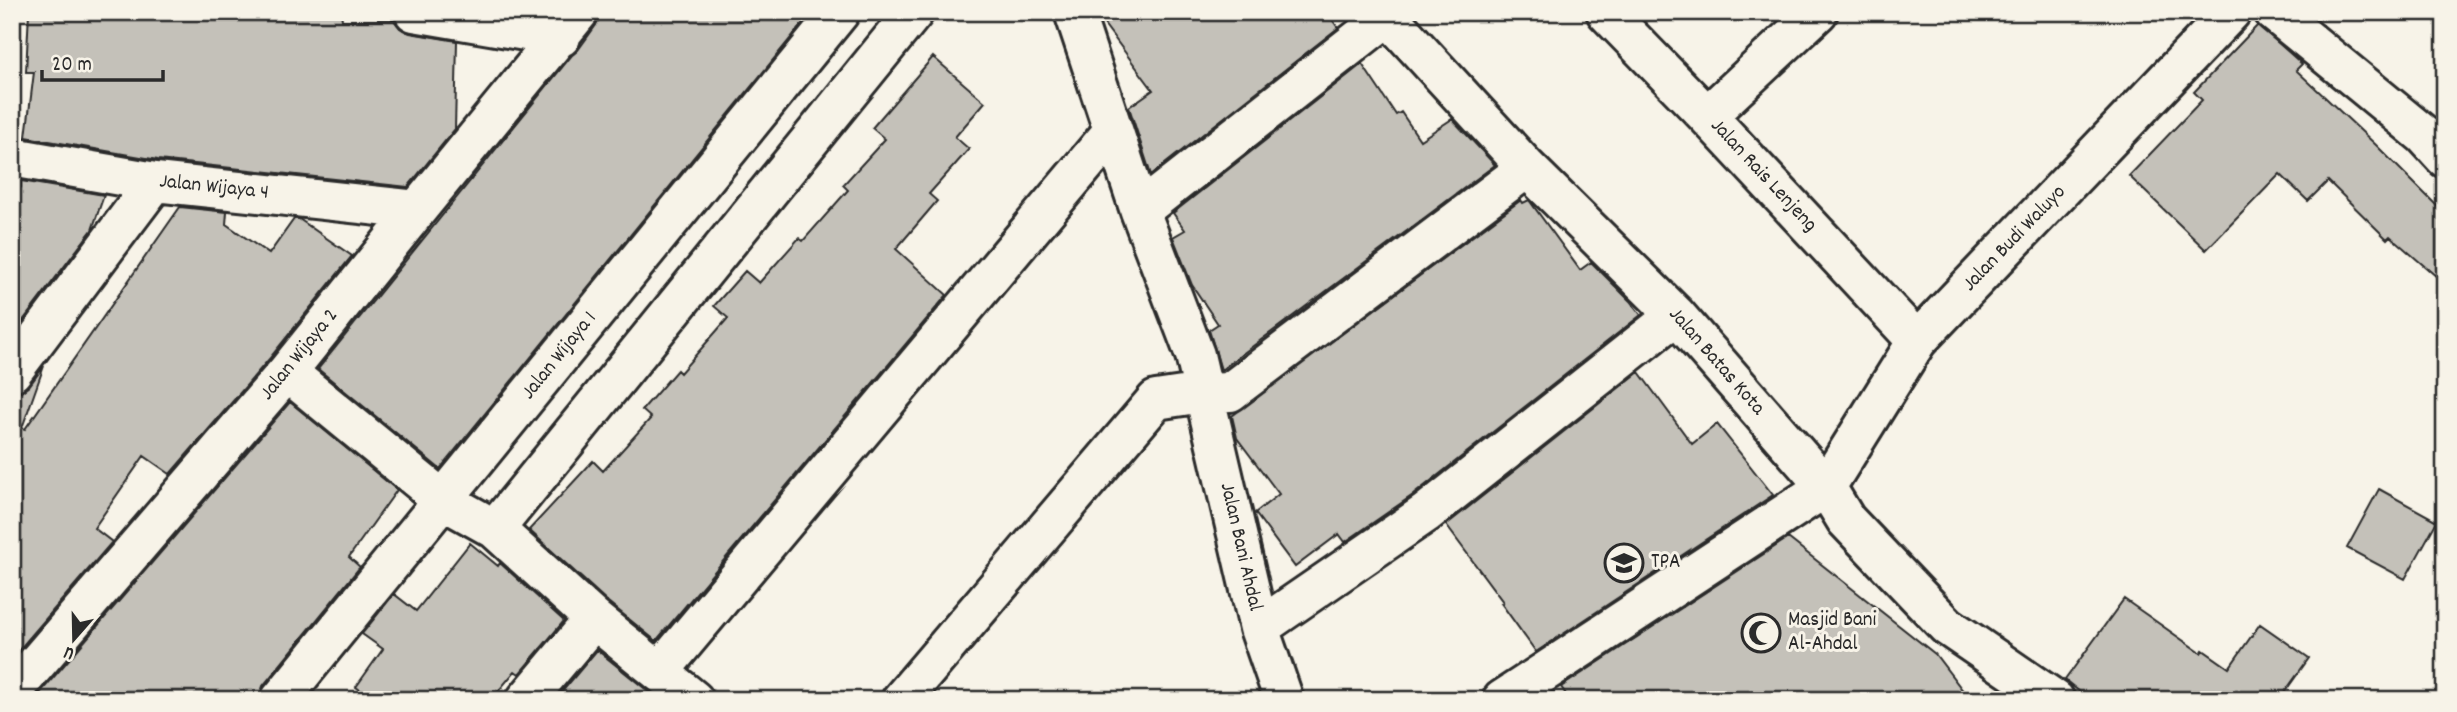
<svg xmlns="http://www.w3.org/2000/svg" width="2457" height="712" font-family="Dekko,sans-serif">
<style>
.building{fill:#c4c1b9;stroke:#2b2b2b;stroke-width:2}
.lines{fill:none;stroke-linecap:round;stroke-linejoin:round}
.street-casing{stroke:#2b2b2b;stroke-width:44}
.secondary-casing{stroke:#2b2b2b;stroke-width:44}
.street{stroke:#f7f3e8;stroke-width:38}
.secondary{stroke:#f7f3e8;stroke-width:38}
.labels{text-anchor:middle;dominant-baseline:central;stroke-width:6;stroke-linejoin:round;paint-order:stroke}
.street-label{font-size:21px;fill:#2b2b2b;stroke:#f7f3e8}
.poi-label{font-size:21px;fill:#2b2b2b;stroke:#f7f3e8;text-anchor:start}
</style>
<rect width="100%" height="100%" fill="#f7f3e8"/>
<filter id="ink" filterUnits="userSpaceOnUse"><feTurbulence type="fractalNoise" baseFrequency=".0143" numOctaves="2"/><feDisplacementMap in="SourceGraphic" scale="14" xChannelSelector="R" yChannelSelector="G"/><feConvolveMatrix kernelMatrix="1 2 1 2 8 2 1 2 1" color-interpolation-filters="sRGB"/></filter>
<g filter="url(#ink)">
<path class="building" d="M29,12H341L342,20H394L400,28L410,33L457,41L455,129L408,187L158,160L26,137L34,72H26Z
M600,12H812L440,469L318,369L572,55L578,50L596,25Z
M1121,12H1327L1338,28L1151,175L1129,107L1153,90L1104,24Z
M2258,25L2302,64L2296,70L2376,145L2445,214V284L2390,236L2387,239L2328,181L2308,201L2280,174L2206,250L2129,176L2202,100L2194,92Z
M933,57L985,102L955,137L969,149L929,194L937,201L896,249L947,295L656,641L608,602L529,530L593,461L603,471L651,418L642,410L677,370L680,373L728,318L714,306L745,271L759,283L799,238L803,241L848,190L843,185L885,139L872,128Z
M1362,64L1396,115L1401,112L1420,140L1452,119L1495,165L1221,370L1209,330L1218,324L1192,285L1173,237L1185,230L1173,213Z
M21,181L104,195L92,230L12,335V184L21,187Z
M1521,200L1523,203L1529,200L1580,270L1591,262L1630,301L1641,315L1413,495L1345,542L1339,534L1295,567L1255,513L1279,494L1237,438L1232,416Z
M180,207L227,212L226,224L269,254L294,219H299L352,256L270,358L170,474L144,456L94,528L112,542L12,658V393L21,392L29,386L44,366L22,428L25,429Z
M1639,372L1692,444L1717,424L1773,495L1536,652L1501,603L1503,602L1446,525Z
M290,402L397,490L349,557L360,567L263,686L259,700H34Z
M2379,489L2437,521L2405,579L2347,548Z
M1788,538L1935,654L1970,700H1570L1561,687Z
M470,543L498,566L500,563L564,621L519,674L515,671L491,700H374L356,687L383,649L362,634L394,594L416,611Z
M2124,599L2201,653L2203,650L2229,668L2260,624L2309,658L2279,700H2090L2065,680Z
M597,650L659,700H555Z"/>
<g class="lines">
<defs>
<path id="street" d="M414,12L561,37
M1074,12L1140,211L1195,355L1259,628L1284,700
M1384,12L1527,168L1676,315L1826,487
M1606,12L1707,116L1917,341
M2274,12L2424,135L2445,158
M1707,116L1818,12
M12,157L155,182L417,210
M1140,211L1388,16
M12,372L155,182
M287,372L443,500L495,529L594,619L694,700
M495,529L914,12
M1259,628L1426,513L1676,315
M660,671L1113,131
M12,692L287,372L417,210L579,12
M280,700L840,12
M526,700L594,619
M901,700L1156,400L1203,393L1230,392L1527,168"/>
<path id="secondary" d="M1826,487L1846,520L1947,626L2055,700
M1502,700L1826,487L1917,341L2231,12"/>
</defs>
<use href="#street" class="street-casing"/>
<use href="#secondary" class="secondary-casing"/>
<use href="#street" class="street"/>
<use href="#secondary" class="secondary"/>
</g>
</g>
<defs>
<symbol id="school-ring" viewBox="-11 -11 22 22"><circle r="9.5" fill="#f7f3e8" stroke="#2b2b2b" stroke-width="1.5"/><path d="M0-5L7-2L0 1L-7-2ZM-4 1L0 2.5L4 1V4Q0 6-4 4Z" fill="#2b2b2b"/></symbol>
<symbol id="mosque-ring" viewBox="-11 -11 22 22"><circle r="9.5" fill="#f7f3e8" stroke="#2b2b2b" stroke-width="1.5"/><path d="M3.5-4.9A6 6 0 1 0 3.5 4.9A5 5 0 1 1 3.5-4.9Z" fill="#2b2b2b"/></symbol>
</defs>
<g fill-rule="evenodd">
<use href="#school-ring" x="1602" y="541" width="44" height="44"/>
<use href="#mosque-ring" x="1739" y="611" width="44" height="44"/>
</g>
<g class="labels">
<g class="street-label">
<text transform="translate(1763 176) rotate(47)">Jalan Rais Lenjeng</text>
<text transform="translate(214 188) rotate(6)">Jalan Wijaya 4</text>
<text transform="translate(2015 239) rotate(-46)">Jalan Budi Waluyo</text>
<text transform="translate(300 355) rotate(-51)">Jalan Wijaya 2</text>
<text transform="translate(560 356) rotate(-51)">Jalan Wijaya 1</text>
<text transform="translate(1716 362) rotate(49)">Jalan Batas Kota</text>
<text transform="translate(1240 547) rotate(77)">Jalan Bani Ahdal</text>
</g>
<g class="poi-label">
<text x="1651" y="563">TPA</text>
<text x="1788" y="621">Masjid Bani<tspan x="1788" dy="24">Al-Ahdal</tspan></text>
</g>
</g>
<rect width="2457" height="712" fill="none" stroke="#f7f3e8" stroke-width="42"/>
<rect x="21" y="21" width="2415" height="670" fill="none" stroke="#2b2b2b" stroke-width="2.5" filter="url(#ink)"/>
<g transform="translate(74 639) rotate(200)" stroke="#f7f3e8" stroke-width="5" paint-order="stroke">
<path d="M0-5L12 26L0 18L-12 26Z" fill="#2b2b2b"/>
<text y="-10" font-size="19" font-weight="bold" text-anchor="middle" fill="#2b2b2b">U</text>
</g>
<path d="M42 70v10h121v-10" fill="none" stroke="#2b2b2b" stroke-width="3.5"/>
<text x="52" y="70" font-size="21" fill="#2b2b2b" stroke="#f7f3e8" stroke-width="5" paint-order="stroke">20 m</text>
</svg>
